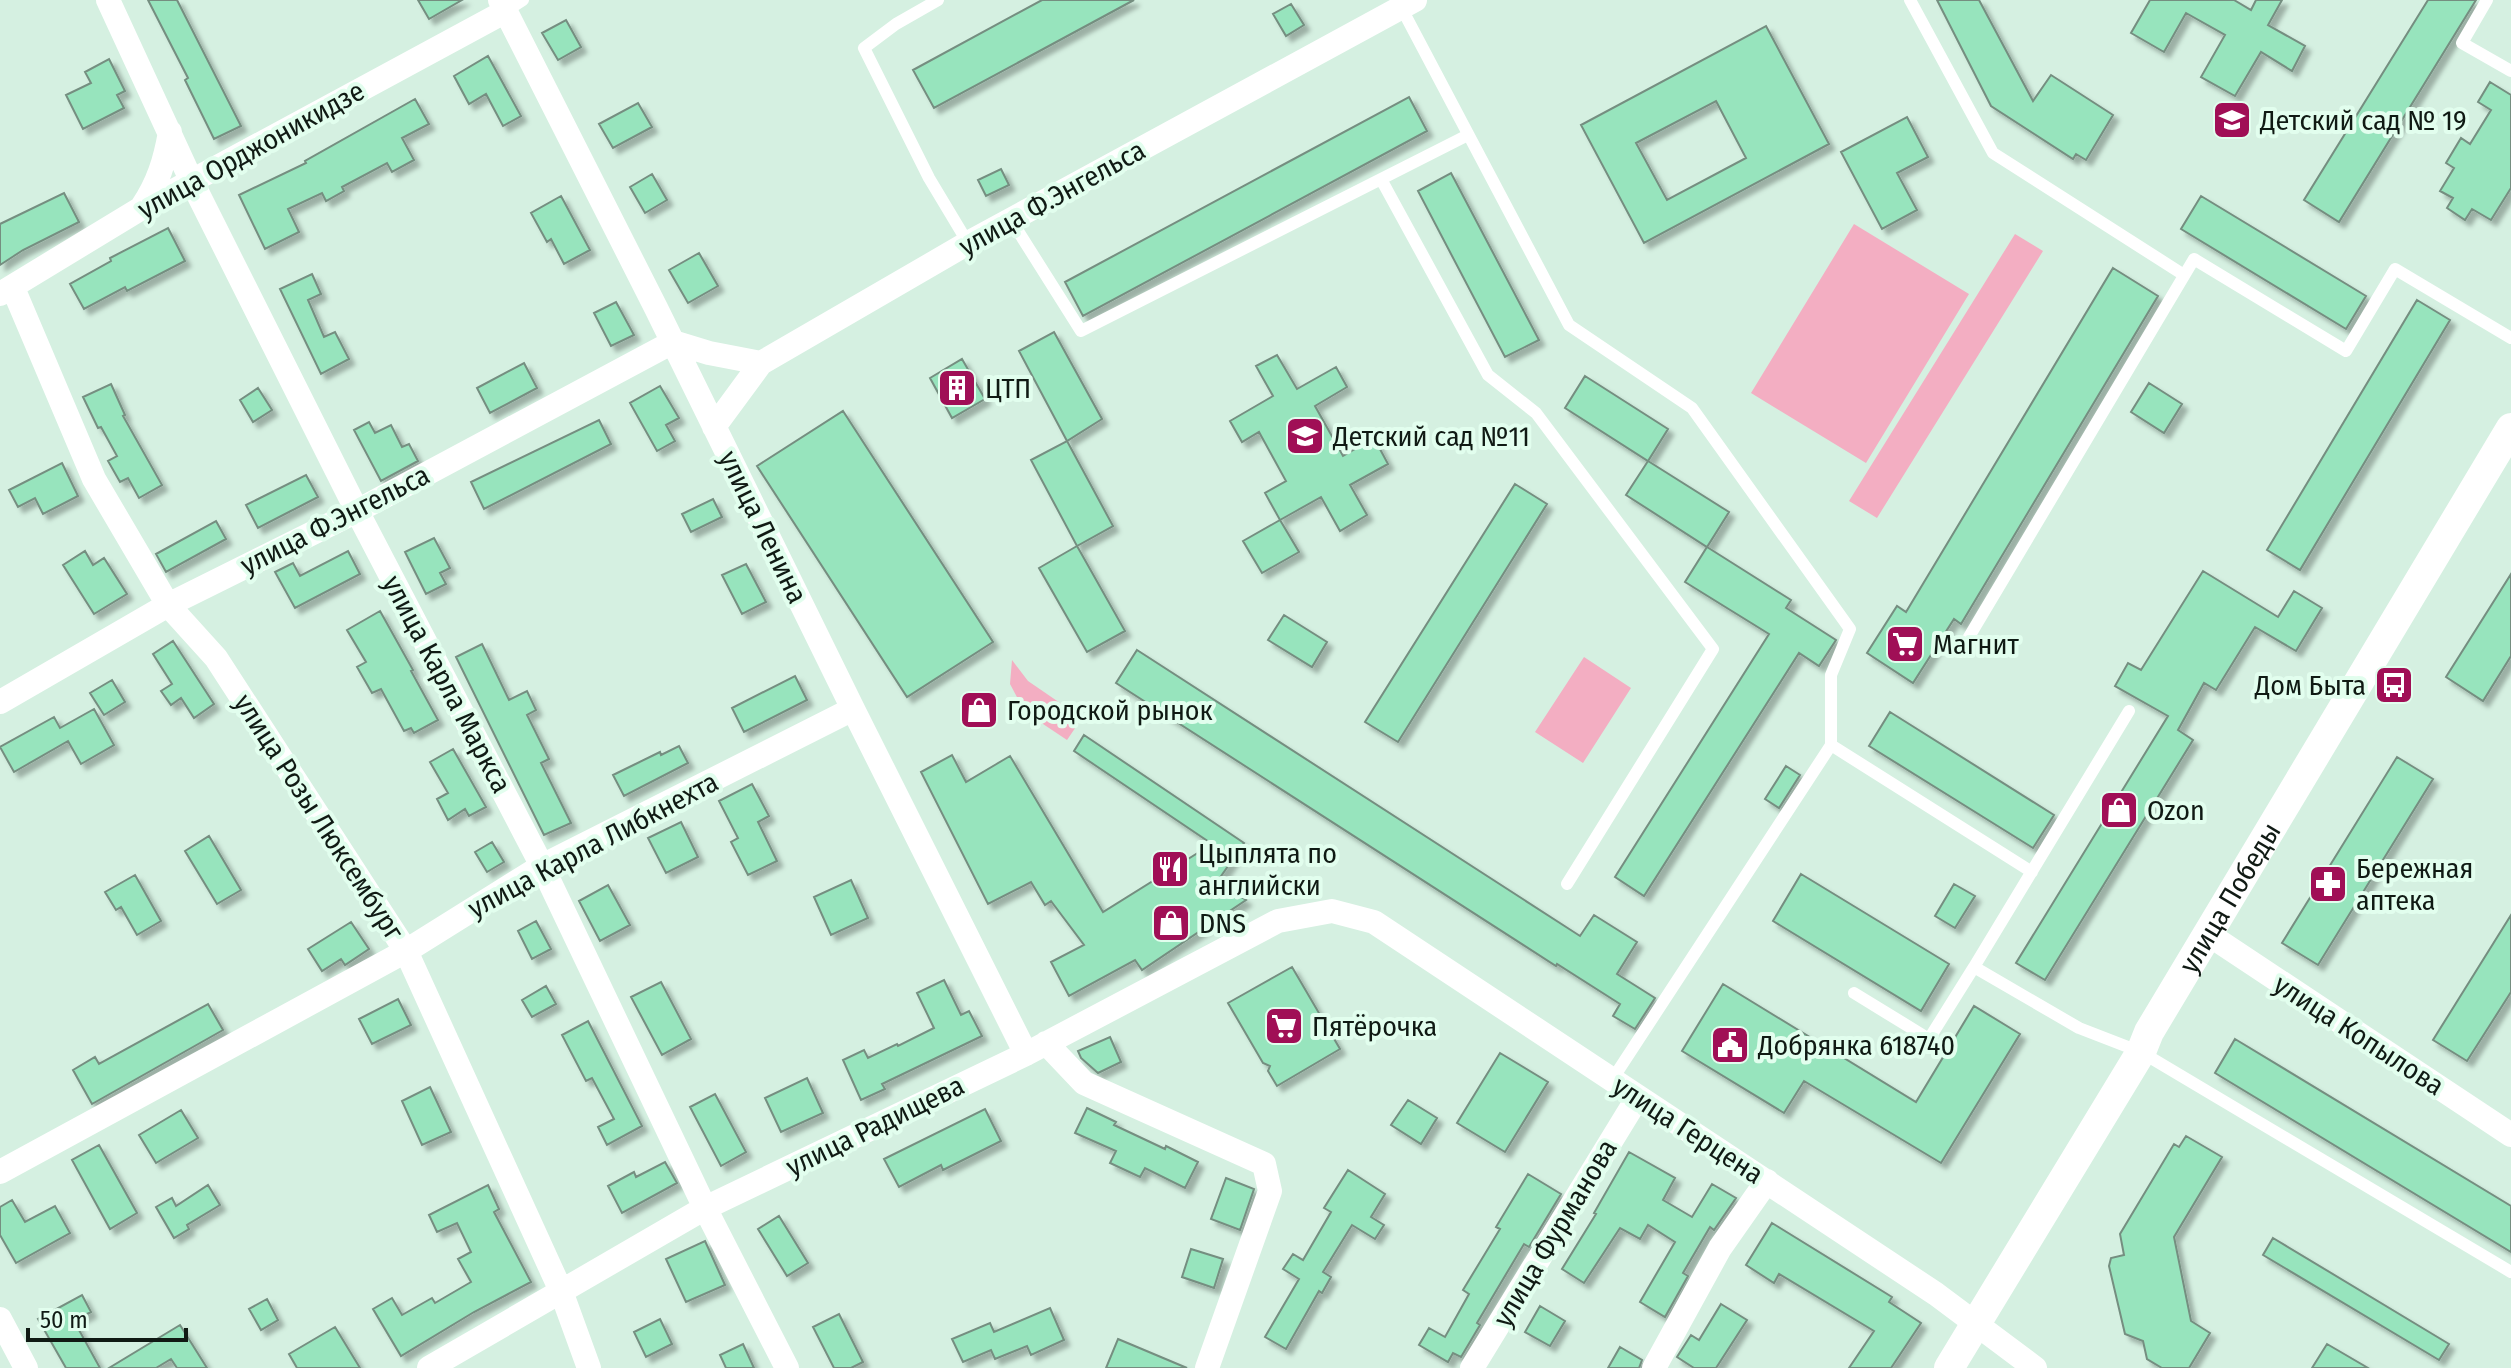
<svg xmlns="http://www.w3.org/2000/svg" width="2511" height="1368" font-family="'Fira Sans Condensed',sans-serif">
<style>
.green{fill:#f3aec2}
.building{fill:#97e4bd;stroke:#758e80;stroke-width:2;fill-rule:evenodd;filter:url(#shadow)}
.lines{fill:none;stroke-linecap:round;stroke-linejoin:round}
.service{stroke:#fff;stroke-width:12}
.minor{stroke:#fff;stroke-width:24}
.tertiary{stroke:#fff;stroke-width:30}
.labels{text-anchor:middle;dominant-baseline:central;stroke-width:8;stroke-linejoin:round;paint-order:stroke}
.poi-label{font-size:28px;fill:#101a14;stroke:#e2feee;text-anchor:start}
.street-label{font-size:28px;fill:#101a14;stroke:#e2feee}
</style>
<defs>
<filter id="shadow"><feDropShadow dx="5.5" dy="5.5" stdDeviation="2" flood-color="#0004"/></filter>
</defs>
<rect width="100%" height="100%" fill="#d5f0e1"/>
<path class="green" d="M1854,224L1969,294L1866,463L1751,393Z
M2015,234L2043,251L1877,518L1849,501Z
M1584,657L1631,688L1583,763L1535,732Z
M1012,660L1028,681L1082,718L1067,740L1025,712L1010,684Z"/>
<path class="building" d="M148,0H177L241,126L214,139L185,80L188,78Z
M418,0H462L429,19Z
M1042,0H1134L934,108L913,70Z
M1937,0H1979L2033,101L2051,75L2113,115L2086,160L2076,154L2073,159L1991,106Z
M2150,0H2234L2251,10L2256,0H2282L2268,25L2305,46L2292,71L2261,52L2235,96L2201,77L2225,35L2186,13L2164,52L2131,33Z
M2428,0H2476L2339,222L2304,200Z
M1291,4L1304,25L1286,36L1273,14Z
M566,20L581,47L558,60L542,33Z
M1766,26L1829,144L1644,243L1581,125ZM1716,101L1746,158L1667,200L1636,143Z
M488,56L521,116L503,126L486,94L469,104L454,76Z
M109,59L125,91L117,95L124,108L83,129L66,95L91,83L85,72Z
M2490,82L2511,95V188L2491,220L2472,209L2465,220L2447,208L2453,198L2440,191L2454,168L2446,163L2461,138L2470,144L2491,110L2478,102Z
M1409,97L1427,131L1083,316L1065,282Z
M415,99L429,124L402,138L414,160L392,172L387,163L342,187L344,191L326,201L322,193L288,209L299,232L265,249L239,195L306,163L305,161Z
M638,103L652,127L613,148L599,124Z
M1907,117L1928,157L1897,173L1917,210L1882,229L1841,152Z
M1001,169L1009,185L986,196L978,180Z
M1451,173L1539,340L1505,357L1418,191Z
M652,174L667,200L645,213L630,187Z
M64,193L79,222L23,250L0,265V224Z
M561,196L590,250L564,264L551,239L547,242L531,213Z
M2201,196L2366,296L2346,329L2181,229Z
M168,228L185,261L127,291L125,287L84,309L70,284L111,261L110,258Z
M699,253L718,286L688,303L669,270Z
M2113,268L2158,296L1961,624L1954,619L1913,683L1867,653L1897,606L1906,612Z
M312,274L321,294L308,300L324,337L335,332L349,359L321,374L280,289Z
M2417,300L2450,320L2300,570L2267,550Z
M616,302L634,335L611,346L594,313Z
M1054,332L1102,419L1067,441L1019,351Z
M1277,355L1297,389L1336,367L1347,387L1315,406L1343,456L1374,438L1388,464L1350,485L1367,515L1340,531L1321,497L1280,520L1265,493L1286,481L1259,432L1242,442L1230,421L1273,396L1256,366Z
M962,359L985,399L952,418L930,378Z
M524,363L537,388L490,413L477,388Z
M1585,376L1668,429L1648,461L1565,408Z
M2149,383L2182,404L2164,433L2131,412Z
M111,384L125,415L123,416L162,485L139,498L128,478L120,482L108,461L117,456L101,427L98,428L83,397Z
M660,386L679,418L666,425L675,441L657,451L630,403Z
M258,388L272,410L253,422L240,400Z
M843,411L993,642L907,697L757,466Z
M599,420L611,444L484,509L471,482Z
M369,422L375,433L391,425L402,447L409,444L418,461L381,481L354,430Z
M1067,441L1113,526L1077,546L1031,460Z
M1648,461L1729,512L1707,547L1626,495Z
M62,463L78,496L43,514L35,498L18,507L9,490Z
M306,475L318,497L258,528L246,505Z
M1515,484L1547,504L1398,742L1365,722Z
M713,499L722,517L691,532L682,514Z
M1280,520L1299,552L1262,573L1243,541Z
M216,521L226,539L166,572L156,554Z
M434,538L450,568L440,573L446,584L426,594L405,552Z
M1077,546L1125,631L1087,652L1039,568Z
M1707,547L1791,600L1786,608L1836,640L1819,666L1799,653L1644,896L1615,877L1769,634L1685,582Z
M85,551L93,565L104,558L127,594L94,614L63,565Z
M348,551L360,574L295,608L275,572L293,563L300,576Z
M746,564L766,602L742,614L722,575Z
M2203,571L2278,617L2294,591L2322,608L2296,651L2255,627L2216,690L2204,683L2178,730L2193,740L2045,980L2016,963L2168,716L2115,686L2128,663L2141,670Z
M2511,574V656L2483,701L2446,677Z
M380,611L413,670L411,671L438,720L414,733L411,728L404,731L381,689L372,693L357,667L366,662L347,630Z
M1284,615L1327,642L1312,667L1268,640Z
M173,641L214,704L194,718L181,698L171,705L161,691L172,684L153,654Z
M482,644L509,700L527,691L536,710L527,715L549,759L541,763L571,823L544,835L456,657Z
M1137,650L1580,936L1594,915L1637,942L1617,974L1655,998L1635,1029L1613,1016L1620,1004L1557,964L1556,966L1116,683Z
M795,676L807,700L744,732L732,708Z
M112,680L125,702L104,715L90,693Z
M94,709L114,745L81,764L68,741L14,772L0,747L54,717L60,728Z
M1890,712L2054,815L2033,848L1869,746Z
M1084,735L1244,843L1217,882L1246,900L1142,970L1135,960L1069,996L1051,962L1084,945L1051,901L1045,905L1031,882L988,904L921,772L952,755L966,782L1010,756L1103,912L1212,844L1074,751Z
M679,746L688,763L624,796L613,775L660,752L661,755Z
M453,749L486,807L469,816L465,809L448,820L437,799L448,793L430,762Z
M2397,757L2433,779L2318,965L2282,943Z
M1786,766L1800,775L1779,808L1765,799Z
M752,784L769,816L758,822L777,861L748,875L731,842L738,838L719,801Z
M681,822L698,857L666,873L648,838Z
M209,836L241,890L217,904L185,851Z
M492,842L504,862L487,872L475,852Z
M1801,874L1949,964L1921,1011L1773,921Z
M135,875L161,921L137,935L121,907L116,910L105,892Z
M851,880L868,918L831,935L814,897Z
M1954,884L1975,896L1955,928L1935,916Z
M608,885L630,925L600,941L579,901Z
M2511,915V992L2467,1061L2433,1040Z
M536,921L551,949L532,959L518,931Z
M351,922L369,949L345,965L341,959L322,971L308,949Z
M1292,967L1340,1049L1277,1086L1268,1071L1270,1066L1263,1063L1228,1003Z
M944,980L961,1015L969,1011L982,1036L882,1084L885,1089L861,1100L843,1060L864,1050L868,1058L897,1044L898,1046L934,1028L917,993Z
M661,982L691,1039L662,1055L631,997Z
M1723,984L1916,1102L1974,1006L2020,1034L1941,1163L1804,1081L1784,1113L1682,1051Z
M546,986L556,1004L532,1017L522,1000Z
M398,999L411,1025L372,1044L359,1019Z
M208,1004L223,1030L92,1104L73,1070L95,1057L99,1064Z
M588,1021L642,1126L607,1145L598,1127L614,1119L592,1078L586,1081L562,1035Z
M1110,1037L1121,1062L1098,1073L1081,1058L1078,1051Z
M2235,1039L2511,1206V1252L2215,1073Z
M1500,1053L1548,1082L1505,1152L1457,1123Z
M807,1078L823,1113L781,1132L765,1098Z
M430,1087L451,1132L422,1145L402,1101Z
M715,1094L746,1152L721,1166L690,1107Z
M1408,1100L1437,1118L1421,1144L1391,1125Z
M1087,1108L1116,1122L1114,1125L1165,1149L1166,1146L1198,1162L1185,1188L1145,1168L1140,1177L1110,1163L1116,1151L1075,1133Z
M985,1109L1001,1141L943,1170L941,1165L899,1187L884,1159Z
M181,1110L198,1138L156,1163L139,1135Z
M2186,1136L2222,1157L2174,1237L2191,1321L2210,1333L2189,1368H2162L2147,1359L2143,1341L2125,1334L2109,1266L2111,1258L2124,1255L2120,1234L2174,1144L2179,1147Z
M99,1145L137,1213L110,1229L72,1160Z
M1629,1152L1675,1178L1663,1200L1692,1217L1712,1184L1736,1198L1714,1230L1710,1227L1683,1273L1688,1276L1665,1317L1640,1302L1675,1242L1648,1225L1640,1239L1620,1228L1584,1283L1562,1269L1596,1214L1594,1213Z
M665,1162L677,1183L622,1213L608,1186L634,1172L636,1177Z
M1348,1170L1385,1194L1371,1217L1384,1225L1375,1239L1352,1225L1323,1272L1331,1277L1322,1293L1319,1291L1286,1349L1265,1337L1299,1279L1283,1269L1293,1254L1303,1260L1331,1212L1324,1208Z
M1528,1174L1561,1194L1529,1247L1524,1244L1477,1323L1480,1325L1461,1357L1453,1353L1448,1362L1419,1345L1429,1328L1445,1337L1469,1294L1463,1290L1500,1229L1496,1227Z
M1226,1178L1254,1189L1240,1230L1211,1219Z
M208,1185L220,1205L187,1225L189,1229L174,1238L156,1207L172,1198L176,1206Z
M488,1185L499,1209L494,1212L531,1282L474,1312L401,1356L373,1309L392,1298L402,1315L432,1298L435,1303L471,1282L458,1259L471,1252L457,1223L437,1232L429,1215Z
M12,1200L25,1222L55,1206L70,1233L16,1263L0,1235V1207Z
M779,1216L808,1263L787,1276L758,1229Z
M1772,1223L1892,1297L1889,1302L1921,1323L1891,1368H1849L1874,1331L1779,1274L1774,1283L1746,1265Z
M2273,1238L2449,1344L2439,1360L2263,1255Z
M705,1241L725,1285L686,1302L666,1259Z
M1191,1249L1223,1259L1214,1288L1182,1277Z
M82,1295L91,1312L74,1321L100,1368H66L38,1319Z
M267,1299L278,1320L261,1330L249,1309Z
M1721,1304L1747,1320L1716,1368H1694L1677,1357L1691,1335L1699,1340Z
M1540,1306L1565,1321L1550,1346L1525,1332Z
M1050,1308L1064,1340L1031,1355L1027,1346L995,1359L991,1350L963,1362L952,1339L990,1323L994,1332Z
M839,1314L863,1362L851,1368H834L813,1327Z
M660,1319L672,1344L646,1357L634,1332Z
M180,1325L207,1368H177L171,1359L156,1368H109Z
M335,1327L360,1368H297L289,1354Z
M1118,1339L1187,1368H1106Z
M743,1344L754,1368H726L720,1355Z
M2327,1344L2368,1368H2312Z
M1620,1347L1642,1360L1639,1368H1608Z"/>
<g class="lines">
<path class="service" d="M938,0L896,24L864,48L929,178L968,243
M1910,0L1993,153L2184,275
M2487,0L2462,43L2511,71
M1401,7L1569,325L1692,408L1850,629L1831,675V745L1612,1080
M506,11L523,0
M1381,179L1488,375L1536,413L1713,649L1567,884
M1011,220L1081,331L1468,135
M1960,652L2194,259L2346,351L2395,269L2511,338
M2129,711L1974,967L2079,1028L2141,1052L2511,1272
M1831,745L2032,872
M1854,993L1929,1039L1974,967"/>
<path class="minor" d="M108,0L192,182L357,511L542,866L705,1208L787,1368
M500,0L656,308L853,709L1026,1054
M142,207C158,183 165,161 170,132
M13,288L94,479L168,605L216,658L406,951L561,1291L589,1368
M0,294L140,209L506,11
M714,427L761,363L968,243L1415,0
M0,702L168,605L357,511L673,342L709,353L761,363
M2208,934L2511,1135
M1046,1043L1084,1083L1264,1164L1270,1191L1207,1368
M0,1172L406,951L542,866L853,709
M0,1319L26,1368
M429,1368L705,1208L1026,1054L1278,921L1332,911L1374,922L1936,1294L2035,1368
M1472,1368L1638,1097
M1654,1368L1720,1248L1767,1181"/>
<path class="tertiary" id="s1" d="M1949,1368L2141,1052L2149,1032L2511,428"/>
</g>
<defs>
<symbol id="school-square" viewBox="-11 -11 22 22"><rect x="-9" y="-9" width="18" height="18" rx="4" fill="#a00f56" stroke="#e2feee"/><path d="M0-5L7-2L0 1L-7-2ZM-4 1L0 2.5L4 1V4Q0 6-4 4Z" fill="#fff"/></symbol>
<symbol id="building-square" viewBox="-11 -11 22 22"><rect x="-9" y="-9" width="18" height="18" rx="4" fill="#a00f56" stroke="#e2feee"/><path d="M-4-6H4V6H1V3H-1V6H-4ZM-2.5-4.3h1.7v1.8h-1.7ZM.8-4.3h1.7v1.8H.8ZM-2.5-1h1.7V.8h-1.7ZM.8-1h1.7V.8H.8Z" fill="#fff"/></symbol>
<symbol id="supermarket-square" viewBox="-11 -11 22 22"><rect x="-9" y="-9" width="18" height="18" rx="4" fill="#a00f56" stroke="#e2feee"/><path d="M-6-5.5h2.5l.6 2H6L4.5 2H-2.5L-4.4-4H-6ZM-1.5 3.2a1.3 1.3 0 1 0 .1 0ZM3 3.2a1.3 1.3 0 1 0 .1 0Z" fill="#fff"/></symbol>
<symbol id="bus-square" viewBox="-11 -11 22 22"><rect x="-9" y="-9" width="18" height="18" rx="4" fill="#a00f56" stroke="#e2feee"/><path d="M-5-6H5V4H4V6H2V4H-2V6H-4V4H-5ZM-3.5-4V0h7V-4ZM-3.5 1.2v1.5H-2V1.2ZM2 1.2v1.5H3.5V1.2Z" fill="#fff"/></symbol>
<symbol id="shop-square" viewBox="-11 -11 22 22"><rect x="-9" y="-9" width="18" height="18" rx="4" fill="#a00f56" stroke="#e2feee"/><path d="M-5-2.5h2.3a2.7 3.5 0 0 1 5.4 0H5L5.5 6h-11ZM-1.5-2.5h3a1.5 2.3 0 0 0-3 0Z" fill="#fff"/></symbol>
<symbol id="restaurant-square" viewBox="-11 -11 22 22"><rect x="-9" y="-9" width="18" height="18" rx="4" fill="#a00f56" stroke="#e2feee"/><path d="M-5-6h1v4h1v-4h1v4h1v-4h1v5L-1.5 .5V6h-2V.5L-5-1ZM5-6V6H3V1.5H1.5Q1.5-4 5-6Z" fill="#fff"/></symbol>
<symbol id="pharmacy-square" viewBox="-11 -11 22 22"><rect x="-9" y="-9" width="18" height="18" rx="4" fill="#a00f56" stroke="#e2feee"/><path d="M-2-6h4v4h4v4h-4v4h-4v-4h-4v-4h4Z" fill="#fff"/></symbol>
<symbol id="civic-square" viewBox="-11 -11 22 22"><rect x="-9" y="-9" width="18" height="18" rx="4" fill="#a00f56" stroke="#e2feee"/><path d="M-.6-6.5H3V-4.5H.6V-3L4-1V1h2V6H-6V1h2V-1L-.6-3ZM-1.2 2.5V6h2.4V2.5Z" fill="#fff"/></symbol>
</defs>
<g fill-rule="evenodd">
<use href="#school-square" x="2210" y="98" width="44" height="44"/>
<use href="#building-square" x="935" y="366" width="44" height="44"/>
<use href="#school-square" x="1283" y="414" width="44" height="44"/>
<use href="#supermarket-square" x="1883" y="622" width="44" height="44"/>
<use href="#bus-square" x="2372" y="663" width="44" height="44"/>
<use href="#shop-square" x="957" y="688" width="44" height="44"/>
<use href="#shop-square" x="2097" y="788" width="44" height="44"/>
<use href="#restaurant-square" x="1148" y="847" width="44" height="44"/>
<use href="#pharmacy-square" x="2306" y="862" width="44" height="44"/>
<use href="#shop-square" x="1149" y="901" width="44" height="44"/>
<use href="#supermarket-square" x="1262" y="1004" width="44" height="44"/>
<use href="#civic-square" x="1708" y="1023" width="44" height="44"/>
</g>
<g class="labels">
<g class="poi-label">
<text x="2260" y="120">Детский сад № 19</text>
<text x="985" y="388">ЦТП</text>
<text x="1333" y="436">Детский сад №11</text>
<text x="1933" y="644">Магнит</text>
<text x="2366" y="685" text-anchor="end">Дом Быта</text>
<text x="1007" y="710">Городской рынок</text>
<text x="2147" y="810">Ozon</text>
<text x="1198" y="853">Цыплята по<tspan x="1198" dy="32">английски</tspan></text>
<text x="2356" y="868">Бережная<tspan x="2356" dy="32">аптека</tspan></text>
<text x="1199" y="923">DNS</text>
<text x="1312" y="1026">Пятёрочка</text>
<text x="1758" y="1045">Добрянка 618740</text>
</g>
<g class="street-label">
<text transform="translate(251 150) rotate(-29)">улица Орджоникидзе</text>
<text transform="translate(1052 198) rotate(-29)">улица Ф.Энгельса</text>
<text transform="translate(335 520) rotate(-27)">улица Ф.Энгельса</text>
<text transform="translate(763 527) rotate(64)">улица Ленина</text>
<text transform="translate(447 684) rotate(62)">улица Карла Маркса</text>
<text transform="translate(319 817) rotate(57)">улица Розы Люксембург</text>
<text transform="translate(593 845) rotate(-28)">улица Карла Либкнехта</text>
<text stroke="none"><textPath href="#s1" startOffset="548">улица Победы</textPath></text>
<text transform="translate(2359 1035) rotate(33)">улица Копылова</text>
<text transform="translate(875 1126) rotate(-26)">улица Радищева</text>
<text transform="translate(1688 1130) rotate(33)">улица Герцена</text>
<text transform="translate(1555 1233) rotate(-59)">улица Фурманова</text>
</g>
</g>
<path d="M28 1328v12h158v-12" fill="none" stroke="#101a14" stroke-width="4"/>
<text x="40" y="1328" font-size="24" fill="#101a14" stroke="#e2feee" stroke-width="6" paint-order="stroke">50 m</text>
</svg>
